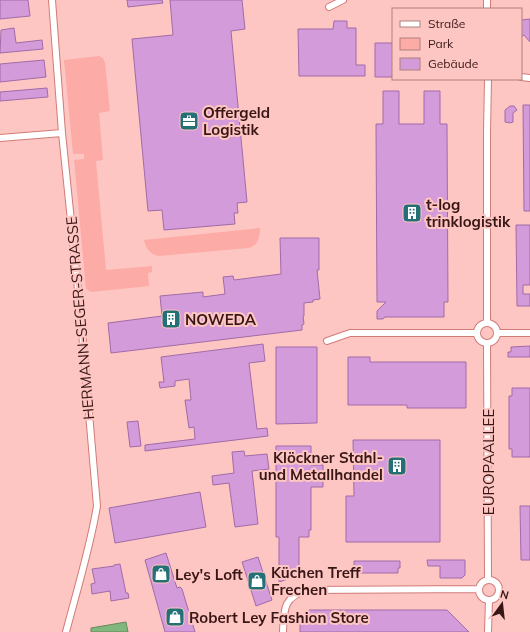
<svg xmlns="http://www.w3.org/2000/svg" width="530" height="632" font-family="Mulish,sans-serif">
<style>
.green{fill:#fcaba6}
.water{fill:#7fb77d;stroke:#6a875e}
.building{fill:#d49bda;stroke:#a16ba7}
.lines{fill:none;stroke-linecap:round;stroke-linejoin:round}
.street-casing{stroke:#d17b77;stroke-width:8}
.street{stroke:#fff;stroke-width:6}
.labels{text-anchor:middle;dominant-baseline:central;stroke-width:4;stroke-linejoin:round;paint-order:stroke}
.poi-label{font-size:15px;font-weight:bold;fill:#381615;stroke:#fec6c2;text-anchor:start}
.street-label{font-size:15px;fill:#381615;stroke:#fec6c2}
</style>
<rect width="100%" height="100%" fill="#fec6c2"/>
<path class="green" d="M99,56L103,58L105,63L110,111L99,113L103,160L96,161L106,270L152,266V272L148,273L149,286L91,292L86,289L74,160L84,159V154H73L64,60Z
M260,228C260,237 258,246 248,248L159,256C150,254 146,249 144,240Z"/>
<path class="water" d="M126,622L128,632H91V628Z"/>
<path class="building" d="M0,0H28L30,16L0,19Z
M127,0H162L163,3L128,7Z
M170,0H242L245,29L231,31L247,202L237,203L238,213H234L235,224L164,230L162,210L148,211L132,39L173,35Z
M530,19V42L524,35L521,37V20Z
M334,21H347V28H356V65H365V76H299L298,29H333Z
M14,28L16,43L42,40L43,49L0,53L1,30Z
M375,43H393V77H375Z
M44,60L46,77L0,82V64Z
M47,88L48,97L0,101V92Z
M383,91H399V124H424V91H440V124H447L448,302H444V317H385L383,319H377V311L386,302H377L376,124H383Z
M523,105H530V211H524Z
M510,106H514L517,110L513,113V122L510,123L505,122V110Z
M516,225H530V285H523V294H530V306H517Z
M280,238H319V270H317L320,299L313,300V302L304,303V316H303L304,324L302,325V330L111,353L108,323L162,316L160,296L203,292V297L225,294L223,277L233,276L234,280L281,274Z
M263,344L265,361L249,363L257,429L267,428L268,436L145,451V445L195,439L194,427L189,428L185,400H191L189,379L175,381V386L160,388L159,382H164L161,357Z
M530,346V357H508V352H511V347Z
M276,347H317V423L276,424Z
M348,357H370V362H466V408H407V405H348Z
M512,388H530V457H512V449H509V396H512Z
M138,421L141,446L130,447L127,422Z
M353,440H440V542H346V496H354Z
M276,446H311V465H323V487H311V530H309V537H299V575L279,582V537H276Z
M244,451L245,456L267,454L269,469L252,471L258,524L235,527L229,483L213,485L212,476L234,473L232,452Z
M200,492L206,527L115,543L109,508Z
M520,506H530V560H521Z
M166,553L177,588L180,587L182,589L195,632H165L145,560Z
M258,557L272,600L256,606L242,562Z
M427,560H465V575L462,578H440V566H428Z
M354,561H400V568H398V573H354Z
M120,564L126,593H128L129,598L111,601L110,591L92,594L91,584L95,583L92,569L114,566V565Z
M309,610H447L469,632H300V620Z"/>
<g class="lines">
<defs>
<path id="street" d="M52,0L62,133L80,309L97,506C90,548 77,590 66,632
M487,0V9
M329,7L343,0
M521,77L530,78
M0,138L62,133
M477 333a10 10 0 1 1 20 0a10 10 0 1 1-20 0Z
M487,323V132L488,79
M498,333H530
M327,341L350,333H477
M487,343L488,580
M479 590a10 10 0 1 1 20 0a10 10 0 1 1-20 0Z
M283,632C284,609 283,597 308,590L479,589
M488,632L489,600"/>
</defs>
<use href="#street" class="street-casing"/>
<use href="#street" class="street"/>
</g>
<defs>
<symbol id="office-square" viewBox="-11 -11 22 22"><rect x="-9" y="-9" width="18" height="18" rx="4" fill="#257076" stroke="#fec6c2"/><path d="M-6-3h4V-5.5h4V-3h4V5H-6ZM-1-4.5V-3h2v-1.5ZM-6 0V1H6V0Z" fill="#fff"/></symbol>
<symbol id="building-square" viewBox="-11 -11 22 22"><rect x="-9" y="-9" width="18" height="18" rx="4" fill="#257076" stroke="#fec6c2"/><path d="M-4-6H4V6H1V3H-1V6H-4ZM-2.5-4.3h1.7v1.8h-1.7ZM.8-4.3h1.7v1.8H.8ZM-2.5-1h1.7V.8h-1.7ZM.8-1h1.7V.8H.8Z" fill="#fff"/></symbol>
<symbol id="shop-square" viewBox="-11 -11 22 22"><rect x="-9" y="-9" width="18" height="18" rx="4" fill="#257076" stroke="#fec6c2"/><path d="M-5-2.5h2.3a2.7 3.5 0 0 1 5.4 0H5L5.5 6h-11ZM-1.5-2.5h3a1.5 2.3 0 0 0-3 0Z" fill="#fff"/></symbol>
</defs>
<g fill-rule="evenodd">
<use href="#office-square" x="178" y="110" width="22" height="22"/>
<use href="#building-square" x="401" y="202" width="22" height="22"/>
<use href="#building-square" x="160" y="308" width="22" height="22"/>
<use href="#building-square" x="386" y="455" width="22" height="22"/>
<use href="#shop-square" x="150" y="563" width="22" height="22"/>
<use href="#shop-square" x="246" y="570" width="22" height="22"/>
<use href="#shop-square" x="164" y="606" width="22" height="22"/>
</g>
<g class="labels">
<g class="poi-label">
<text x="203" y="112">Offergeld<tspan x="203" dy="17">Logistik</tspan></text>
<text x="426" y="204">t-log<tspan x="426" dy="17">trinklogistik</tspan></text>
<text x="185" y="319">NOWEDA</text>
<text x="383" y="457" text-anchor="end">Klöckner Stahl-<tspan x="383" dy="17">und Metallhandel</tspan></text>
<text x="271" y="572">Küchen Treff<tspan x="271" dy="17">Frechen</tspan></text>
<text x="175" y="574">Ley's Loft</text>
<text x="189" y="617">Robert Ley Fashion Store</text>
</g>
<g class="street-label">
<text transform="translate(80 318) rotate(-95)">HERMANN-SEGER-STRASSE</text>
<text transform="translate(488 462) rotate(-90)">EUROPAALLEE</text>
</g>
</g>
<rect x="392" y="8" width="130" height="72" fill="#fec6c2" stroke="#af807d"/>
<rect x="400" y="21" width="20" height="6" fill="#ffffff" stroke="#af807d"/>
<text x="428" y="28" font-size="12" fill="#381615">Straße</text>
<rect x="400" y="38" width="20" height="12" fill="#fcaba6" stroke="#af807d"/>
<text x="428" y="48" font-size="12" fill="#381615">Park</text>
<rect x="400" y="58" width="20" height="12" fill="#d49bda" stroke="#af807d"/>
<text x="428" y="68" font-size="12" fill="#381615">Gebäude</text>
<g transform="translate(502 604) rotate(15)" stroke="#fec6c2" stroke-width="3" paint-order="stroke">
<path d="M0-3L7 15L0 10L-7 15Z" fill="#381615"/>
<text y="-6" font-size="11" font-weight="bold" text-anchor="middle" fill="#381615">N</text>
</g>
</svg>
